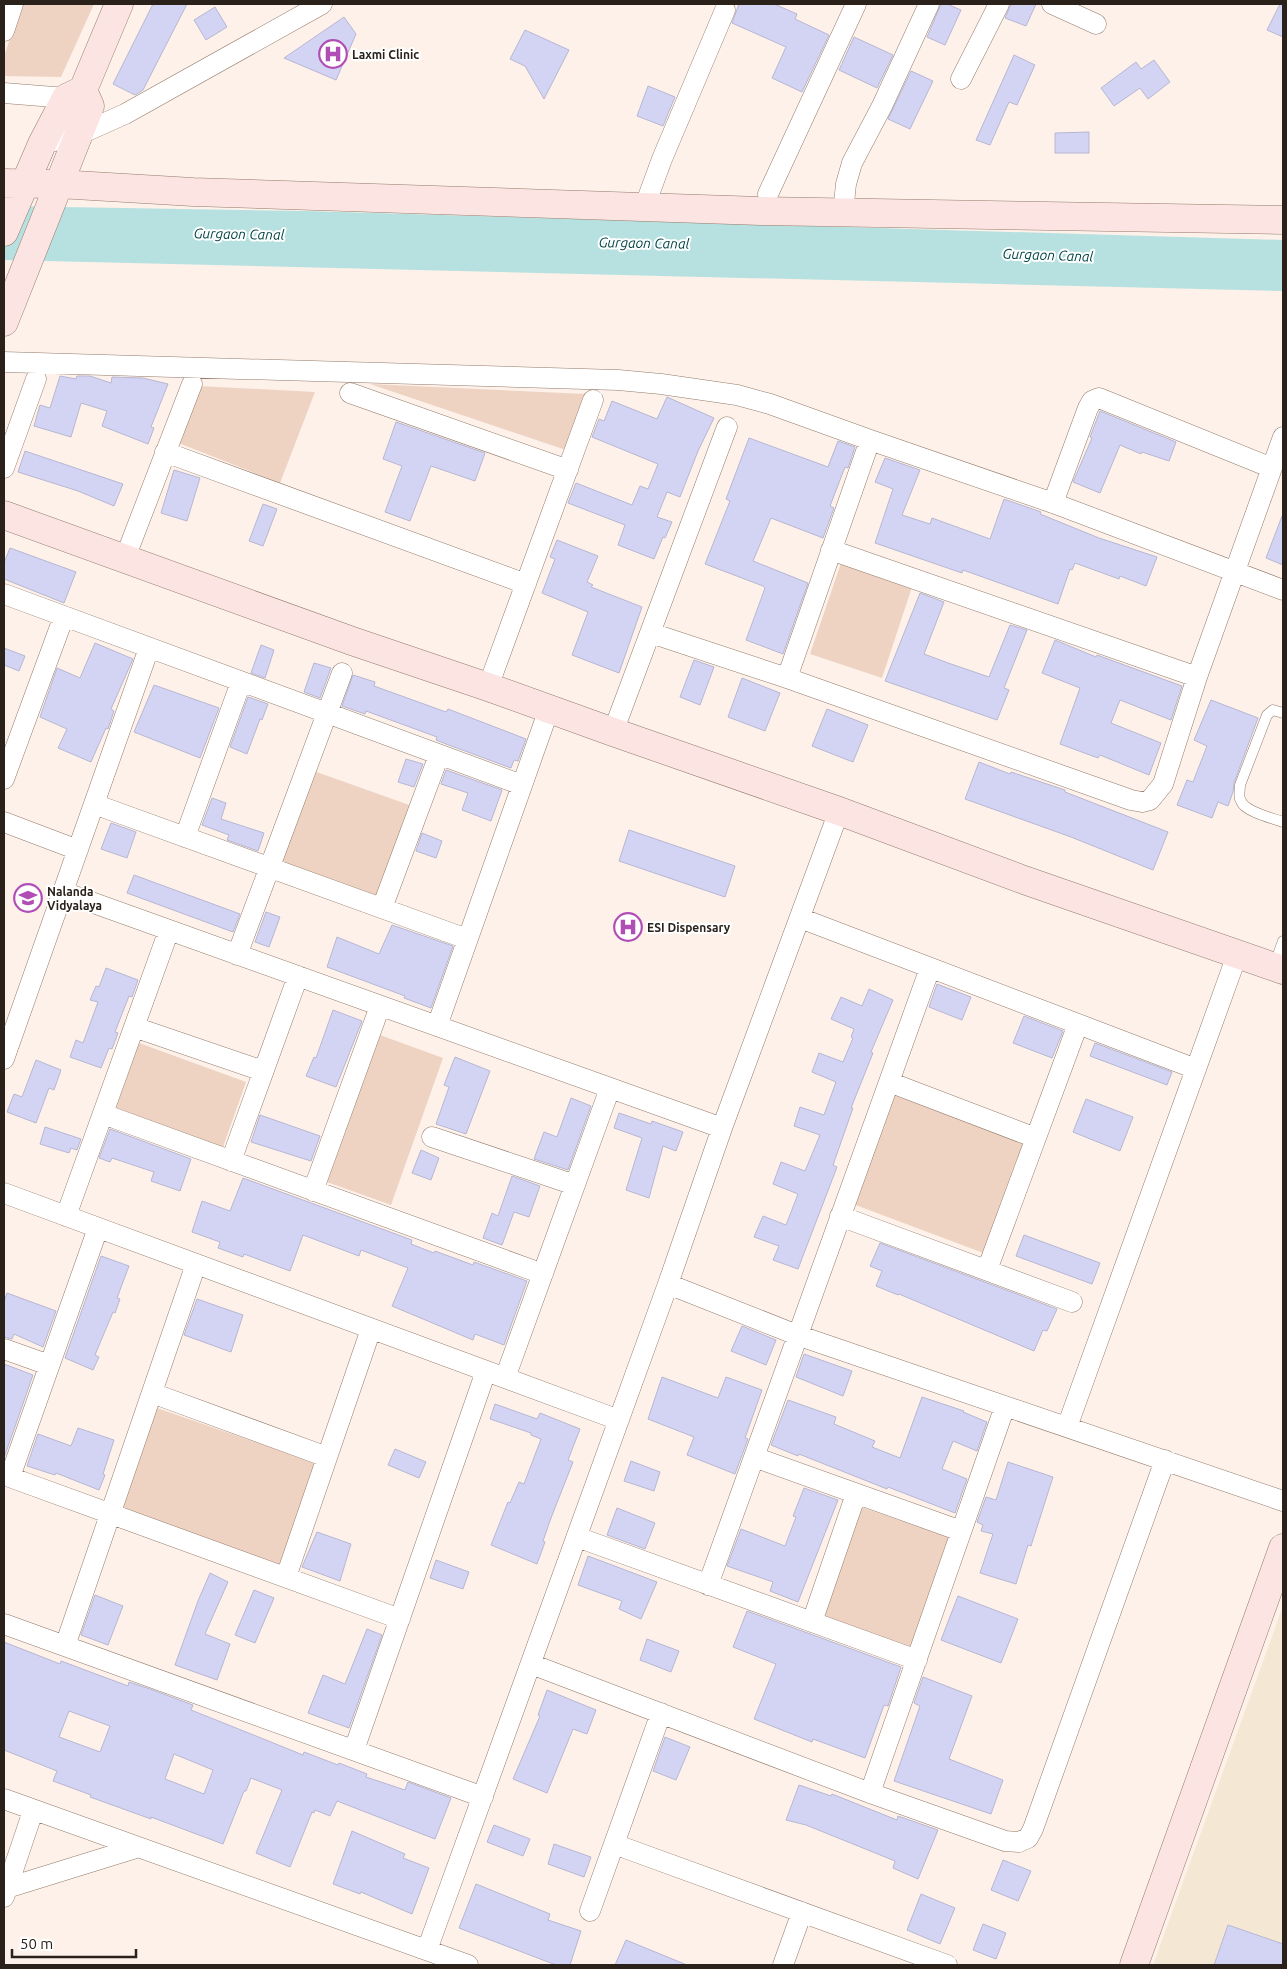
<svg xmlns="http://www.w3.org/2000/svg" width="1287" height="1969" font-family="Ubuntu,sans-serif">
<style>
.industrial{fill:#f4e8d4}
.green{fill:#eed3c2}
.water{fill:#b6e1e0}
.building{fill:#d3d3f3;stroke:#b7b7d3;fill-rule:evenodd}
.lines{fill:none;stroke-linecap:round;stroke-linejoin:round}
.lane-casing{stroke:#947b6a;stroke-width:11}
.street-casing{stroke:#947b6a;stroke-width:21}
.secondary-casing{stroke:#947b6a;stroke-width:29}
.lane{stroke:#fff;stroke-width:10}
.street{stroke:#fff;stroke-width:20}
.secondary{stroke:#fbe4e2;stroke-width:28}
.labels{text-anchor:middle;dominant-baseline:central;stroke-width:4;stroke-linejoin:round;paint-order:stroke}
.poi-label{font-size:12px;font-weight:bold;fill:#2b211b;stroke:#fff;text-anchor:start}
.water-label{font-size:14px;font-style:italic;fill:#034546;stroke:#fff}
</style>
<rect width="100%" height="100%" fill="#fdf1ea"/>
<path class="industrial" d="M1283,1606V1965H1153Z"/>
<path class="green" d="M22,4H94L61,77L4,76V56Z
M370,384L586,394L566,450Z
M198,386L315,392L280,483L176,442Z
M841,563L912,587L882,678L810,654Z
M311,770L412,806L378,898L278,863Z
M380,1035L443,1058L391,1205L327,1182Z
M139,1043L246,1082L223,1147L116,1108Z
M894,1095L1027,1145L986,1254L853,1204Z
M157,1408L315,1463L280,1565L122,1510Z
M861,1507L951,1538L913,1650L823,1619Z"/>
<path class="water" d="M4,206L306,211L1283,240V291L4,260Z"/>
<path class="building" d="M153,4H187L143,90L135,95L113,84Z
M739,4H774L797,14L795,19L829,35L802,92L772,78L786,47L732,23Z
M941,4H947L961,10L945,45L927,37Z
M1011,4H1036L1026,26L1005,18Z
M1280,4H1283V37L1267,30Z
M215,7L227,27L206,40L194,20Z
M344,17L356,34L336,80L284,58Z
M525,30L569,50L544,99L525,66L510,59Z
M854,37L893,55L877,88L839,70Z
M1014,55L1035,65L1017,105L1009,102L990,145L976,140Z
M1154,60L1170,82L1148,99L1140,88L1114,106L1101,88L1136,62L1141,69Z
M911,71L933,81L910,129L888,119Z
M648,86L675,97L663,126L637,116Z
M1089,132V153H1055V133Z
M60,376L76,379L77,376H90L111,383L112,377L143,378L168,384L151,427L154,428L148,444L102,426L107,411L81,403L71,437L34,426L40,405L50,408Z
M667,397L714,418L698,451L680,497L667,492L657,517L672,522L665,538L663,537L654,559L618,545L625,525L568,503L576,483L632,505L640,486L648,489L658,464L592,437L599,419L604,421L612,401L657,419Z
M1100,411L1176,442L1169,461L1142,452L1141,454L1120,445L1100,493L1073,482L1092,438L1090,437Z
M396,422L485,453L475,481L431,466L410,521L385,512L402,466L383,459Z
M749,438L828,467L838,441L855,447L848,468L845,467L830,506L834,508L823,538L771,518L753,561L808,583L783,654L746,640L765,588L763,586L705,564L730,501L726,499Z
M25,451L123,484L114,506L78,491L18,472Z
M885,458L920,470L902,515L930,524L932,518L990,539L1004,499L1041,512L1040,514L1099,538L1157,557L1146,586L1120,576L1119,579L1075,563L1072,570L1070,569L1058,604L963,570L962,573L875,543L893,489L875,482Z
M174,470L200,478L187,521L161,513Z
M263,504L277,509L263,546L249,541Z
M1282,516H1283V565L1266,558Z
M557,540L598,556L587,582L593,585L591,587L642,607L619,673L572,655L588,612L542,593L555,559L550,557Z
M10,548L76,572L64,603L4,579V563Z
M920,593L944,602L924,654L951,664L989,677L1010,625L1027,630L1004,688L1009,690L997,720L885,681Z
M1055,640L1096,657L1097,655L1182,686L1171,720L1120,700L1111,723L1161,743L1149,775L1100,755L1098,758L1060,744L1080,688L1042,673Z
M95,643L133,659L111,709L114,711L108,729L106,728L91,762L58,748L67,729L40,717L57,668L80,678Z
M261,645L274,650L265,678L251,673Z
M4,648L25,656L19,671L4,665Z
M694,660L714,667L700,705L680,697Z
M314,663L331,668L320,698L304,692Z
M353,675L375,682L374,686L446,712L448,709L526,739L518,761L514,760L511,768L446,744L436,740L437,737L366,711L365,714L342,706Z
M742,678L780,693L765,731L728,717Z
M154,685L219,708L200,758L134,732Z
M248,697L268,704L262,720L260,719L247,754L230,747Z
M1211,700L1258,718L1234,783L1233,792L1228,806L1218,802L1212,818L1177,805L1187,780L1193,782L1207,746L1194,740Z
M827,709L868,725L853,762L812,746Z
M406,759L423,764L414,787L398,782Z
M979,762L1010,774L1011,772L1065,790V792L1168,832L1153,870L1071,837L965,799Z
M446,770L502,790L491,821L462,810L468,793L441,784Z
M212,798L226,803L221,819L264,833L258,851L227,840L229,835L202,825Z
M111,823L136,832L127,858L101,849Z
M629,830L735,866L725,897L619,861Z
M422,833L442,841L436,858L416,851Z
M134,875L240,914L233,932L127,893Z
M266,912L280,917L269,947L255,942Z
M392,925L453,946L431,1008L404,998L405,996L327,967L337,937L379,954Z
M106,968L138,980L132,997L129,996L115,1032L118,1033L112,1049L109,1048L101,1068L70,1057L76,1040L83,1043L98,1002L90,1000L96,986L99,987Z
M937,984L971,997L962,1020L929,1007Z
M869,989L893,1000L871,1052L873,1053L851,1108H853L833,1165L837,1167L798,1269L773,1260L779,1246L754,1237L763,1216L786,1225L798,1194L773,1184L781,1162L805,1171L820,1135L794,1126L800,1107L824,1115L836,1082L812,1072L819,1053L843,1062L853,1038L851,1037L854,1029L831,1019L841,997L862,1006Z
M333,1010L362,1021L336,1087L306,1076L314,1057L316,1058Z
M1024,1016L1063,1031L1052,1058L1013,1043Z
M1095,1043L1172,1072L1167,1085L1090,1056Z
M455,1057L490,1071L466,1134L436,1124L449,1087L444,1085Z
M36,1060L61,1070L54,1090L49,1088L36,1123L7,1112L14,1094L22,1097Z
M571,1098L591,1106L568,1170L534,1159L544,1132L557,1137Z
M1086,1099L1133,1117L1120,1151L1073,1132Z
M619,1113L651,1124L652,1121L683,1132L676,1151L663,1146L649,1198L626,1190L642,1138L614,1128Z
M260,1115L320,1136L311,1161L251,1142Z
M45,1127L81,1139L77,1150L71,1148L69,1153L40,1144Z
M110,1129L191,1159L180,1191L151,1181L154,1172L112,1158L110,1162L99,1158Z
M421,1150L439,1158L431,1180L412,1173Z
M512,1176L540,1186L529,1217L514,1212L502,1245L483,1238L492,1213L498,1216Z
M243,1178L412,1240L411,1244L434,1253L435,1251L473,1265L474,1262L527,1281L504,1345L475,1334L473,1340L392,1306L408,1268L361,1250L359,1256L303,1235L290,1271L244,1254L243,1257L218,1248L220,1242L192,1232L202,1201L230,1211Z
M1024,1235L1100,1263L1092,1284L1016,1256Z
M880,1243L1057,1309L1047,1331L1043,1330L1034,1351L899,1294L898,1295L876,1286L882,1271L870,1266Z
M101,1256L129,1266L117,1298L120,1299L115,1313L113,1312L95,1355L99,1357L93,1370L65,1358Z
M7,1293L56,1311L43,1347L14,1334L12,1339L4,1337V1302Z
M197,1299L243,1315L231,1352L184,1335Z
M742,1326L776,1340L766,1365L731,1351Z
M804,1354L852,1371L843,1396L796,1377Z
M4,1364L33,1375L4,1458Z
M662,1377L718,1398L726,1377L762,1390L745,1438L748,1439L735,1474L687,1455L694,1437L648,1419Z
M922,1397L964,1411L963,1412L987,1422L977,1451L953,1441L942,1469L967,1479L955,1513L888,1487L887,1489L799,1454L798,1456L771,1445L788,1400L836,1417L834,1424L875,1441L872,1447L900,1458Z
M495,1404L537,1419L540,1413L580,1429L568,1460L573,1462L551,1518L543,1541L545,1542L537,1564L491,1545L508,1502L510,1503L519,1482L524,1484L541,1439L531,1435V1433L490,1419Z
M78,1428L114,1440L103,1474L105,1475L99,1490L56,1473L55,1475L27,1466L38,1434L71,1446Z
M395,1449L426,1462L419,1478L388,1465Z
M631,1461L660,1472L654,1491L624,1481Z
M1008,1462L1053,1477L1031,1546L1028,1545L1016,1584L980,1573L993,1534L981,1531L983,1525L977,1522L986,1497L996,1500Z
M804,1488L838,1500L798,1602L770,1591L773,1582L727,1566L741,1529L785,1546L796,1517L793,1516Z
M617,1508L655,1523L645,1549L607,1535Z
M317,1532L351,1544L340,1581L302,1567Z
M588,1556L657,1582L641,1619L619,1609L622,1601L578,1585Z
M436,1560L469,1572L463,1589L430,1578Z
M210,1573L228,1582L205,1634L230,1644L217,1680L175,1665L198,1601Z
M254,1590L274,1598L255,1643L235,1635Z
M95,1595L123,1606L108,1645L81,1635Z
M958,1596L1018,1619L1001,1663L941,1640Z
M747,1611L901,1667L888,1706L884,1705L865,1758L813,1739L812,1742L754,1719L776,1664L733,1647Z
M367,1629L382,1635L349,1728L308,1713L323,1675L345,1684Z
M647,1639L679,1651L671,1672L640,1660Z
M4,1642L60,1664L61,1661L128,1686L129,1682L150,1689L193,1705L191,1710L266,1740L303,1755L304,1752L338,1765L339,1763L367,1774L366,1777L405,1790L408,1782L451,1798L435,1839L337,1801L330,1816L315,1810L314,1813L312,1812L290,1867L256,1853L282,1790L251,1778L246,1791H244L223,1844L151,1817V1819L90,1797L91,1795L53,1781L57,1771L4,1750ZM69,1711L110,1726L100,1752L59,1737ZM174,1754L213,1770L204,1794L165,1779Z
M923,1677L972,1696L949,1759L1003,1780L991,1814L894,1781L920,1706L914,1703Z
M547,1690L596,1710L587,1734L573,1729L547,1793L513,1779L540,1716L538,1715Z
M665,1737L690,1747L676,1780L653,1771Z
M799,1785L831,1796L832,1794L897,1820L898,1816L938,1830L918,1879L893,1868L895,1861L806,1825L786,1820Z
M494,1825L530,1839L523,1856L487,1842Z
M352,1831L405,1854L403,1858L429,1868L412,1914L361,1892L360,1894L333,1884Z
M554,1844L591,1857L584,1877L548,1864Z
M1003,1860L1031,1871L1018,1901L991,1890Z
M476,1884L550,1914L548,1920L581,1931L570,1965H556L459,1928Z
M921,1894L955,1908L940,1944L907,1930Z
M983,1924L1006,1933L996,1959L973,1950Z
M1228,1925L1283,1944V1965H1214Z
M626,1940L687,1965H615Z"/>
<g class="lines">
<defs>
<path id="lane" d="M1283,713L1273,710L1267,715L1240,785C1240,791 1238,797 1241,801C1245,812 1272,818 1283,822
M1274,966L1283,941"/>
<path id="street" d="M1052,4L1096,24
M4,31L13,4
M961,79L999,4
M4,93L66,98
M42,144L78,135L125,114L322,4
M768,194L856,4
M644,208L662,159L725,10
M843,213L846,184L852,163L882,106L929,4
M4,362L618,380L661,384L737,395L770,404L870,440L1053,503L1283,590
M350,393L568,470
M165,452L526,584
M4,468L36,379
M1053,503L1088,408L1092,401L1099,398L1272,468
M831,550L1197,677
M125,558L192,384
M4,594L522,785
M651,633L787,678L1131,800L1142,802L1150,800L1163,784L1197,677L1283,437
M787,678L870,440
M488,687L593,400
M613,732L727,427
M4,779L64,616
M94,804L467,939
M4,822L78,850
M185,837L241,682
M63,892L722,1128
M382,908L439,755
M800,918L1196,1069
M237,955L342,673
M437,1026L549,709
M134,1027L263,1071
M4,1059L149,648
M889,1082L1036,1138
M103,1114L543,1274
M432,1137L575,1185
M231,1161L298,976
M313,1191L380,1006
M4,1193L619,1420
M66,1216L169,930
M840,1216L1072,1302
M987,1270L1078,1024
M668,1284L797,1335L1283,1501
M4,1349L49,1365
M505,1378L610,1088
M152,1393L327,1457
M1067,1427L1237,955
M754,1457L961,1531
M4,1475L400,1619
M10,1477L98,1228
M577,1537L917,1660
M286,1577L371,1329
M708,1585L930,968
M812,1622L856,1494
M4,1624L483,1797
M65,1646L196,1264
M531,1664L870,1793L1005,1841L1019,1842L1028,1838L1033,1829L1165,1460
M354,1750L486,1371
M870,1793L1005,1406
M4,1799L468,1965
M614,1844L947,1965
M7,1888L136,1848
M4,1897L33,1811
M590,1911L661,1713
M427,1950L668,1284L722,1128L839,811
M783,1965L802,1912"/>
<path id="secondary" d="M4,183L58,184L193,192L761,211L1283,220
M4,232L42,144L66,98L83,90L119,4
M4,322L90,106L83,90
M4,515L352,641L488,687L613,732L839,811L1024,880L1283,970
M1134,1965L1283,1548"/>
</defs>
<use href="#lane" class="lane-casing"/>
<use href="#street" class="street-casing"/>
<use href="#secondary" class="secondary-casing"/>
<use href="#lane" class="lane"/>
<use href="#street" class="street"/>
<use href="#secondary" class="secondary"/>
</g>
<defs>
<symbol id="hospital-ring" viewBox="-11 -11 22 22"><circle r="9.5" fill="#fff" stroke="#b14eb5" stroke-width="1.5"/><path d="M-5-5h3v3.5h4V-5h3V5h-3V1.5h-4V5h-3Z" fill="#b14eb5"/></symbol>
<symbol id="school-ring" viewBox="-11 -11 22 22"><circle r="9.5" fill="#fff" stroke="#b14eb5" stroke-width="1.5"/><path d="M0-5L7-2L0 1L-7-2ZM-4 1L0 2.5L4 1V4Q0 6-4 4Z" fill="#b14eb5"/></symbol>
</defs>
<g fill-rule="evenodd">
<use href="#hospital-ring" x="317" y="38" width="32" height="32"/>
<use href="#school-ring" x="12" y="882" width="32" height="32"/>
<use href="#hospital-ring" x="612" y="911" width="32" height="32"/>
</g>
<g class="labels">
<g class="poi-label">
<text x="352" y="54">Laxmi Clinic</text>
<text x="47" y="891">Nalanda<tspan x="47" dy="14">Vidyalaya</tspan></text>
<text x="647" y="927">ESI Dispensary</text>
</g>
<g class="water-label">
<text transform="translate(239 234) rotate(1)">Gurgaon Canal</text>
<text transform="translate(644 243) rotate(1)">Gurgaon Canal</text>
<text transform="translate(1048 255) rotate(2)">Gurgaon Canal</text>
</g>
</g>
<rect width="1287" height="1969" fill="none" stroke="#2b211b" stroke-width="10"/>
<path d="M12 1949v8h124v-8" fill="none" stroke="#2b211b" stroke-width="2.5"/>
<text x="20" y="1949" font-size="15" fill="#2b211b" stroke="#ffffff" stroke-width="4" paint-order="stroke">50 m</text>
</svg>
